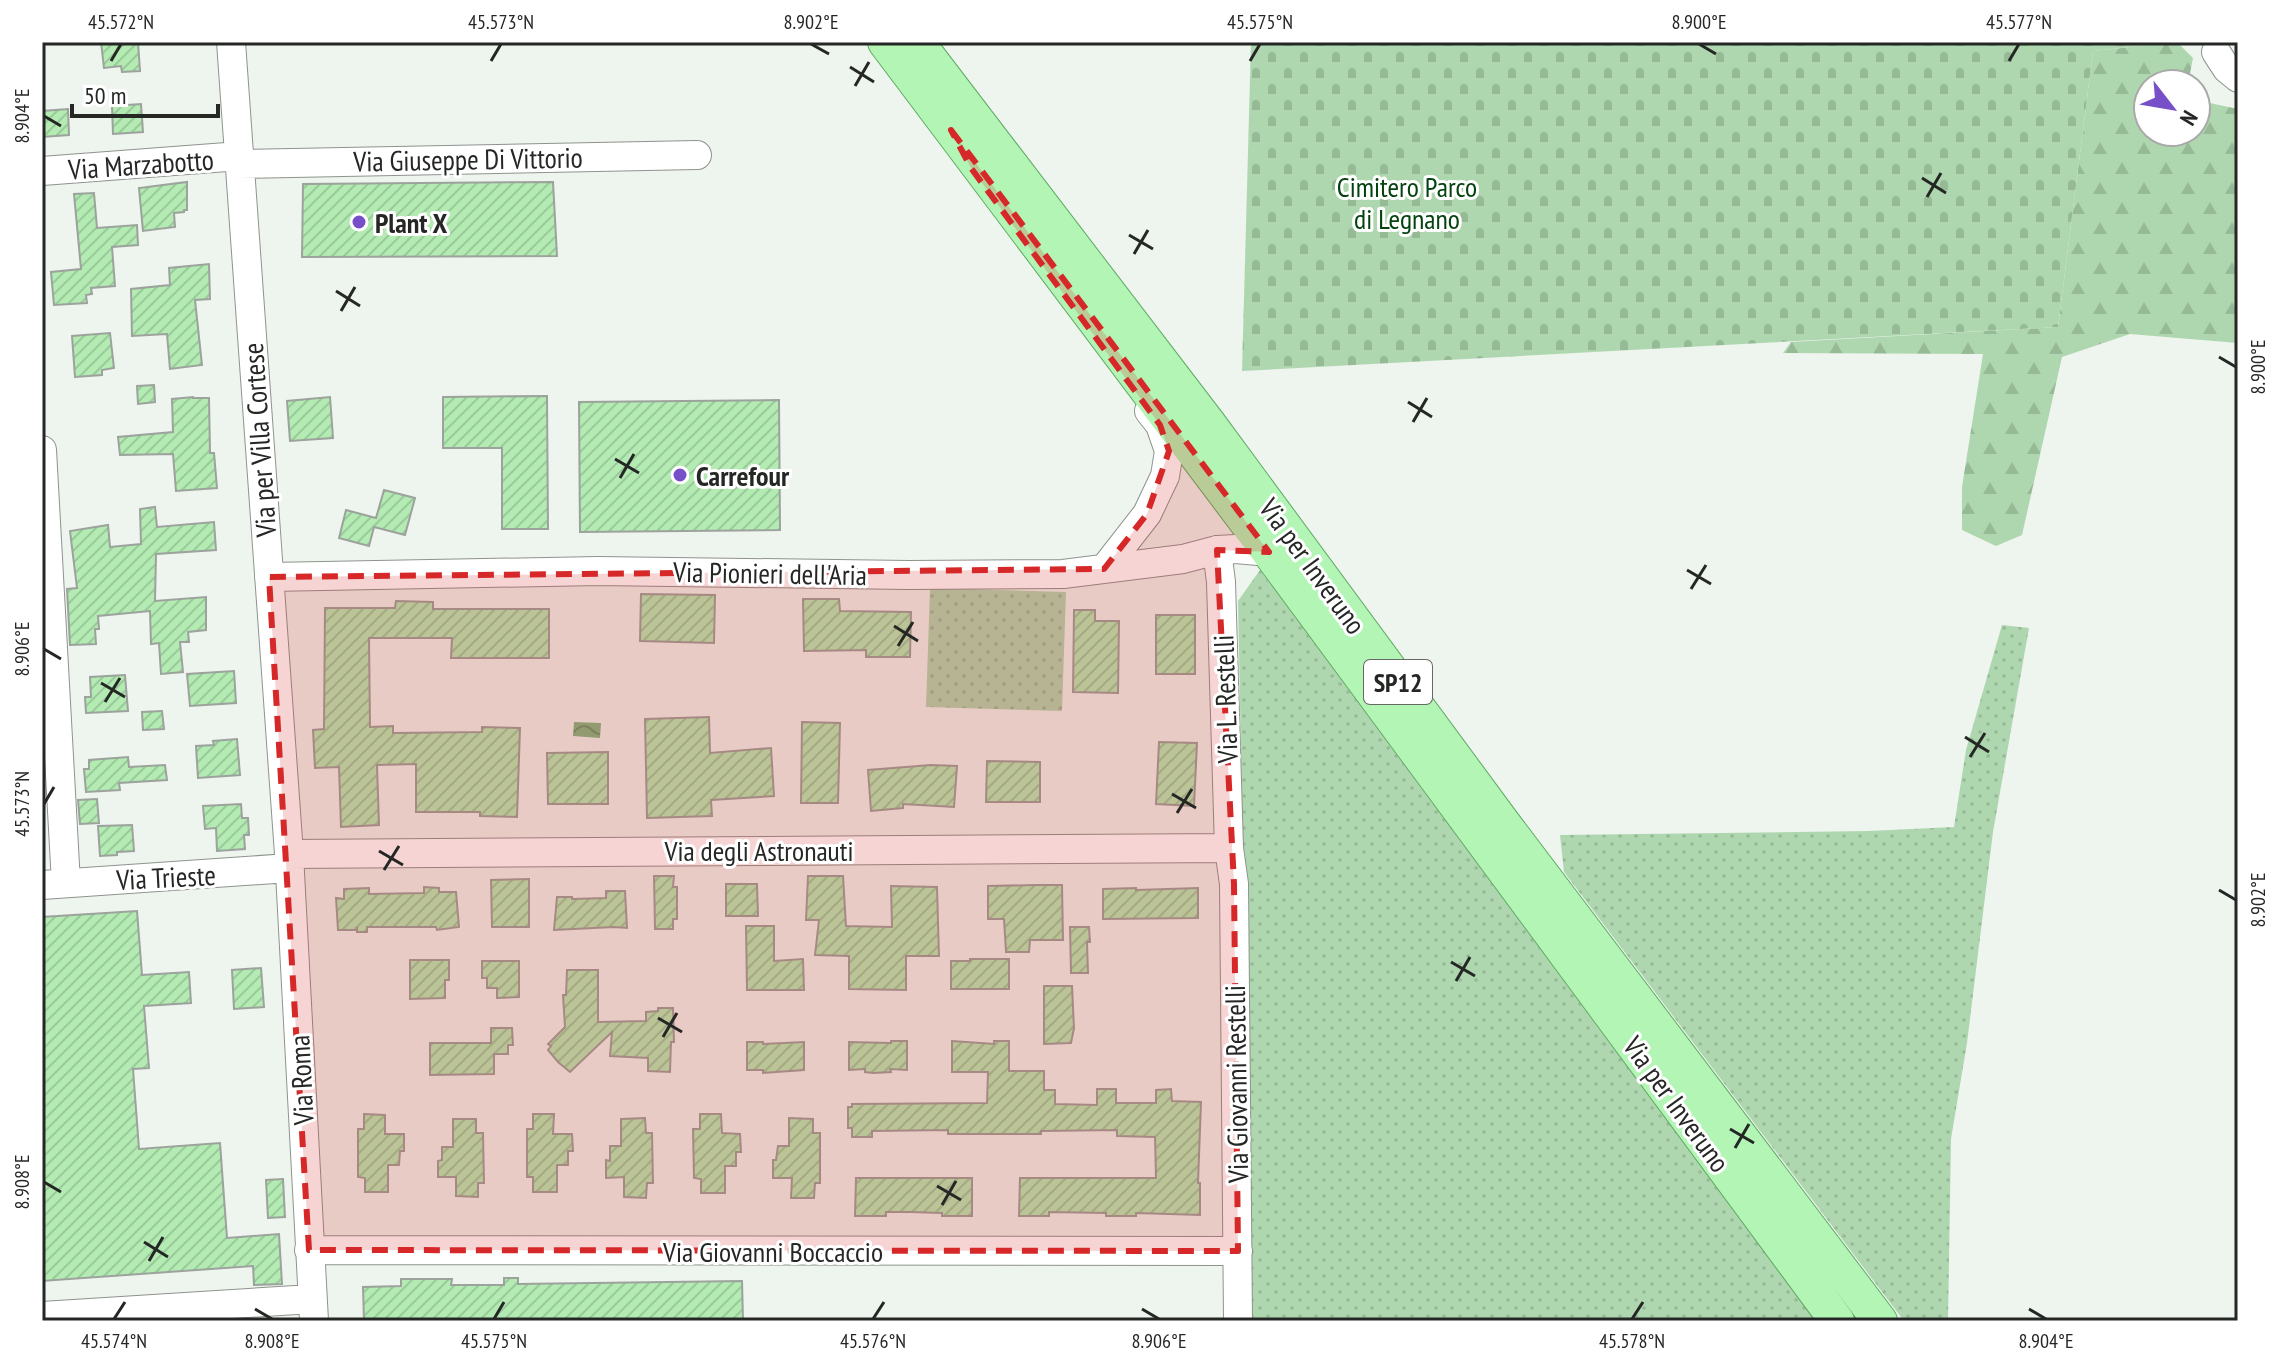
<svg xmlns="http://www.w3.org/2000/svg" width="2280" height="1363" font-family="'PT Sans Narrow',sans-serif">
<style>
.grass{fill:url(#grass-dots)}
.forest{fill:url(#forest-firs)}
.cemetery{fill:url(#cemetery-stones)}
.water{fill:url(#water-waves)}
.building{fill:url(#building-hatch);stroke:#9ca29c;stroke-width:2}
.lines{fill:none;stroke-linecap:round;stroke-linejoin:round}
.minor-casing{stroke:#8e938e;stroke-width:30}
.major-casing{stroke:#5fa963;stroke-width:36}
.minor{stroke:#fff;stroke-width:28}
.major{stroke:#b2f5b5;stroke-width:34}
.marked{fill:#d62828;fill-opacity:0.2;stroke:#d62828;stroke-width:6;stroke-dasharray:16 10;stroke-linejoin:round}
.ticks{fill:none;stroke:#252725;stroke-width:3}
.poi-dot{fill:#774fc8;stroke:#fff;stroke-width:3}
.labels{text-anchor:middle;dominant-baseline:central;stroke-width:6;stroke-linejoin:round;paint-order:stroke}
.shield{fill:#fff;stroke:#666866;stroke-width:2}
.shield-label{font-size:26px;font-weight:bold;fill:#252725}
.street-label{font-size:28px;fill:#252725;stroke:#fff}
.park-label{font-size:28px;fill:#04420e;stroke:#fff}
.poi-label{font-size:28px;font-weight:bold;fill:#252725;stroke:#fff;text-anchor:start}
.neatline{fill:none;stroke:#252725;stroke-width:3}
.ticks-label{font-size:20px;text-anchor:middle;fill:#252725}
</style>
<defs>
<pattern id="grass-dots" width="8" height="8" patternUnits="userSpaceOnUse" patternTransform="scale(2)"><rect width="8" height="8" fill="#afd7af"/><path d="M2 2h.1M6 6h.1" fill="none" stroke="#96b996" stroke-width="1.8" stroke-linecap="round"/></pattern>
<pattern id="forest-firs" width="22" height="20" patternUnits="userSpaceOnUse" patternTransform="scale(2)"><rect width="22" height="20" fill="#afd7af"/><path d="M5 1l3.5 6h-7zM16 11l3.5 6h-7z" fill="#96b996"/></pattern>
<pattern id="cemetery-stones" width="16" height="16" patternUnits="userSpaceOnUse" patternTransform="scale(2)"><rect width="16" height="16" fill="#afd7af"/><path d="M2 7V4a2 2 0 0 1 4 0v3zM10 15v-3a2 2 0 0 1 4 0v3z" fill="#96b996"/></pattern>
<pattern id="water-waves" width="16" height="10" patternUnits="userSpaceOnUse" patternTransform="scale(2)"><rect width="16" height="10" fill="#81b882"/><path d="M0 5q4-4 8 0t8 0" fill="none" stroke="#69966a"/></pattern>
<pattern id="building-hatch" width="6" height="6" patternUnits="userSpaceOnUse" patternTransform="scale(2)"><rect width="6" height="6" fill="#b3ebb3"/><path d="M-1 1l2-2M0 6l6-6M5 7l2-2" fill="none" stroke="#9aca9a"/></pattern>
</defs>
<rect width="100%" height="100%" fill="#eef4ee"/>
<path class="grass" d="M1260,570L1608,1041L1819,1321H1252L1238,601Z
M930,588L1066,592L1062,711L926,707Z
M2002,625L2029,628L1993,832L1967,1043L1951,1139L1948,1321H1904L1564,872L1560,835L1869,831L1954,827L1966,750Z"/>
<path class="forest" d="M2177,42L2193,58L2188,84H2148V132H2196V94L2205,102L2238,109V343L2130,334L2062,357L2022,535L1996,546L1962,530V487L1983,354L1783,353L1791,342L2058,327L2093,51Z"/>
<path class="cemetery" d="M1251,42H2178L2093,51L2058,327L1242,371Z"/>
<path class="water" d="M574,722L601,723L600,738L573,736Z"/>
<path class="building" d="M101,42H138L140,71L122,72L121,66L104,68Z
M141,104L143,132L113,134L112,106Z
M68,109L69,135L42,137V111Z
M187,182V210H184V212L174,213L175,227L143,231L139,188Z
M553,182L557,256L302,257L303,184Z
M94,193L97,228L137,225L138,245L112,247L115,286L91,288L92,294L86,295L87,303L54,305L51,272L81,269L74,194Z
M209,264L210,299L195,300L202,365L170,369L167,334L132,336L131,289L170,285L169,268Z
M110,333L114,368L102,370V375L75,377L72,336Z
M154,385L155,402L138,404L137,386Z
M547,396L548,529H502V448H443V397Z
M193,397V398H209L210,453H214L217,488L176,491L173,454L120,455L118,437L173,432L172,399Z
M330,397L333,438L290,441L287,401Z
M779,400L780,530L580,532L579,402Z
M384,490L415,498L405,535L374,527L369,546L339,538L346,510L376,518Z
M155,507L157,527L214,522L216,550L156,554L155,601L206,597V630L188,632L189,642H180L183,672L161,674L159,643L151,644L150,611L98,616L99,629H95L96,644L70,645L67,589L77,588L70,531L108,525L110,547L141,544L140,509Z
M641,594L715,595L714,643L640,641Z
M803,599H839L840,611L911,612L910,657H866V650L804,651Z
M396,601L433,602V609H549V658H451L452,638H369L370,727L393,726V733L482,732V727L520,728L517,817L480,816V812H416V764L377,765L379,825L341,827L339,767L315,768L313,730L324,729L325,608H395Z
M1074,610H1095V621H1119L1118,693L1073,692Z
M1156,615H1195V674H1156Z
M234,671L236,703L190,706L187,674Z
M125,675L128,711L86,713L85,697H91L90,677Z
M162,711L164,729L143,730L142,712Z
M709,717L710,753L771,748L774,796L711,800L712,816L647,818L645,719Z
M802,722L840,723L838,803H801Z
M237,739L240,775L198,778L196,746L214,745L213,741Z
M1159,742L1197,743L1194,806L1156,804Z
M608,752V804H548L547,753Z
M128,757L129,767L165,765L167,780L119,783L120,790L86,792L84,769H89V760Z
M987,761L1040,762V802H986Z
M931,765L957,766L954,807L903,804V808L871,811L868,770Z
M97,799L99,823L80,824L78,800Z
M241,804L242,818H248L249,835H244L245,849L217,851L216,828L205,829L203,806Z
M132,825L134,851L117,852V855L100,856L98,826Z
M654,876H674L673,887H677V919H673V929H655Z
M808,876H843L846,926L892,927L891,886L937,887L939,956H906V990L849,989V956L815,955L819,920H806Z
M529,879V927H492L491,880Z
M726,884H757L758,916H726Z
M1036,885H1062L1063,940H1030L1029,952H1006L1004,919H988V886Z
M424,887L439,888V892H456L459,927L437,930L436,927H367V932H357V927V930H338L336,898L344,899V889L369,888V894L424,893Z
M1136,888V890L1198,888V918L1103,919V889Z
M606,891H625L627,928L614,927L554,930L557,897H572V899L606,898Z
M137,911L142,975L189,972L191,1003L144,1006L149,1068L133,1069L139,1149L220,1143L227,1238L279,1234L282,1284L254,1285L253,1266L42,1281V917Z
M746,926H774V961L803,959L804,990H747Z
M1070,927H1089L1090,942H1087L1088,973H1071Z
M970,959H1009V989H951V961H970Z
M410,960H449V980H445V998L410,999Z
M482,961H519V997L497,998V988H487V978H482Z
M261,968L264,1007L234,1009L232,970Z
M567,970H598V1022L646,1021V1012L658,1011V1008H673L674,1042H671L670,1072L648,1071V1058L610,1056L612,1032L570,1072L558,1062L548,1050L551,1046L548,1044L565,1027L563,995H566Z
M1044,986H1072L1074,1028L1071,1043L1044,1044Z
M491,1028H512L513,1045H508V1054H494V1074L430,1075V1043H491Z
M891,1041H907V1070L890,1069L891,1072L873,1073L865,1072V1069L849,1070V1042L891,1043Z
M952,1041L994,1044V1041H1009V1071H1044V1090H1055V1104L1097,1105V1089H1116V1103H1156V1090L1171,1089L1172,1101L1201,1102L1198,1183H1200V1215L1136,1213V1216H1106V1213L1049,1212V1216H1019L1020,1178H1156L1155,1137L1117,1136V1130L1041,1131V1134H948V1130L872,1131V1137H852V1128H848V1107H852V1104L987,1103L988,1072H952Z
M747,1042H763V1044L804,1042V1070L763,1073V1070H747Z
M364,1114L385,1115V1134H404V1151H400L399,1165H388V1192H365V1178L358,1177V1129H364Z
M533,1114H554L553,1134H572L573,1151H568V1165H557V1192H533V1177H527V1129H533Z
M700,1114H721L722,1133L740,1134L741,1152H736V1166H725V1193H701V1179L694,1178L693,1129H700Z
M645,1118L646,1133H652L653,1183H647L646,1198L624,1197V1177L606,1178V1160L610,1161V1146H621V1119Z
M789,1118L813,1119V1133H820V1183H815L814,1198H791L792,1178H773V1160H776L778,1146H789Z
M453,1119H476V1133H483L484,1183H478V1197L456,1196V1177H438V1161L442,1160V1147H453Z
M856,1178H972V1216H942V1213L910,1212H886V1216H855Z
M283,1179L285,1217L268,1218L266,1180Z
M504,1278H518V1284L742,1281L743,1321H364L363,1287L401,1286V1279H452L451,1285H504Z"/>
<g class="lines">
<defs>
<path id="minor" d="M231,42L289,854L314,1321
M2216,52L2227,69L2238,78
M240,164L697,155
M42,171L240,156
M42,450L66,883
M1217,550L1221,582L1229,848L1234,884L1238,1321
M1104,569L1147,514L1165,476L1169,451L1160,425L1149,411
M269,577L598,571L909,575L1063,574L1183,559L1217,550L1236,549L1269,552
M289,854L1229,848
M42,885L289,868
M309,1250L1238,1251
M42,1316L312,1299"/>
<path id="major" d="M885,42L1269,552L1837,1321
M917,42L1209,424L1503,823L1880,1321"/>
</defs>
<use href="#minor" class="minor-casing"/>
<use href="#major" class="major-casing"/>
<use href="#minor" class="minor"/>
<use href="#major" class="major"/>
</g>
<path class="marked" d="M951,130L1269,552L1217,550L1234,884L1238,1251L309,1250L269,577L1104,569L1147,514L1169,451L1160,425L971,168Z"/>
<path class="ticks" d="M811,44L829,54M1699,44L1716,54M111,61L121,44M491,61L501,44M1250,61L1260,44M2009,61L2019,44M850,67L874,82M855,86L869,62M44,116L61,126M1922,178L1946,193M1927,197L1941,173M1129,235L1153,249M1134,254L1148,230M336,291L360,306M341,311L355,287M2219,357L2236,367M1408,402L1432,417M1413,422L1427,398M615,459L639,473M620,478L634,454M1687,570L1711,584M1691,589L1706,565M894,626L918,641M898,646L913,622M44,649L61,659M101,683L125,697M105,702L120,678M1965,737L1989,752M1970,757L1985,733M1172,794L1196,808M44,804L54,787M1177,813L1192,789M379,851L403,865M384,870L399,846M2219,890L2236,900M1451,962L1475,976M1456,981L1470,957M658,1018L682,1032M663,1037L677,1013M1730,1129L1754,1143M1735,1148L1749,1124M44,1182L61,1192M937,1186L961,1200M942,1205L956,1181M144,1242L168,1257M149,1261L163,1237M255,1309L272,1319M1142,1309L1159,1319M2029,1309L2046,1319M114,1319L125,1302M494,1319L504,1302M873,1319L884,1302M1632,1319L1643,1302"/>
<g class="poi-dot">
<circle cx="359" cy="222" r="8"/>
<circle cx="680" cy="475" r="8"/>
</g>
<g class="labels">
<rect class="shield" x="1364" y="660" width="68" height="44" rx="6"/>
<g class="shield-label">
<text x="1398" y="682">SP12</text>
</g>
<g class="street-label">
<text transform="translate(468 159) rotate(-1)">Via Giuseppe Di Vittorio</text>
<text transform="translate(141 164) rotate(-4)">Via Marzabotto</text>
<text transform="translate(259 440) rotate(-94)">Via per Villa Cortese</text>
<text transform="translate(1313 566) rotate(54)">Via per Inveruno</text>
<text transform="translate(770 573) rotate(1)">Via Pionieri dell'Aria</text>
<text transform="translate(1225 699) rotate(-92)">Via L. Restelli</text>
<text x="759" y="850">Via degli Astronauti</text>
<text transform="translate(166 877) rotate(-3)">Via Trieste</text>
<text transform="translate(301 1080) rotate(-93)">Via Roma</text>
<text transform="translate(1236 1084) rotate(-91)">Via Giovanni Restelli</text>
<text transform="translate(1677 1104) rotate(54)">Via per Inveruno</text>
<text x="773" y="1251">Via Giovanni Boccaccio</text>
</g>
<g class="park-label">
<text x="1407" y="186">Cimitero Parco<tspan x="1407" dy="32">di Legnano</tspan></text>
</g>
<g class="poi-label">
<text x="375" y="222">Plant X</text>
<text x="696" y="475">Carrefour</text>
</g>
</g>
<rect width="2280" height="1363" fill="none" stroke="#ffffff" stroke-width="88"/>
<g transform="translate(2172 108) rotate(121)"><circle r="38" fill="#ffffff" stroke="#a8a9a8" stroke-width="2"/>
<path d="M0-6L14 30L0 20L-14 30Z" fill="#774fc8"/>
<text y="-12" font-size="22" font-weight="bold" text-anchor="middle" fill="#252725">N</text>
</g>
<path d="M72 104v12h146v-12" fill="none" stroke="#252725" stroke-width="4"/>
<text x="84" y="104" font-size="24" fill="#252725" stroke="#ffffff" stroke-width="6" paint-order="stroke">50 m</text>
<rect x="44" y="44" width="2192" height="1275" class="neatline"/>
<g class="ticks-label">
<text x="121" y="29">45.572°N</text>
<text x="501" y="29">45.573°N</text>
<text x="811" y="29">8.902°E</text>
<text x="1260" y="29">45.575°N</text>
<text x="1699" y="29">8.900°E</text>
<text x="2019" y="29">45.577°N</text>
<text transform="translate(22 116) rotate(-90)" y="7">8.904°E</text>
<text transform="translate(2258 367) rotate(-90)" y="7">8.900°E</text>
<text transform="translate(22 649) rotate(-90)" y="7">8.906°E</text>
<text transform="translate(22 804) rotate(-90)" y="7">45.573°N</text>
<text transform="translate(2258 900) rotate(-90)" y="7">8.902°E</text>
<text transform="translate(22 1182) rotate(-90)" y="7">8.908°E</text>
<text x="114" y="1348">45.574°N</text>
<text x="272" y="1348">8.908°E</text>
<text x="494" y="1348">45.575°N</text>
<text x="873" y="1348">45.576°N</text>
<text x="1159" y="1348">8.906°E</text>
<text x="1632" y="1348">45.578°N</text>
<text x="2046" y="1348">8.904°E</text>
</g>
</svg>
